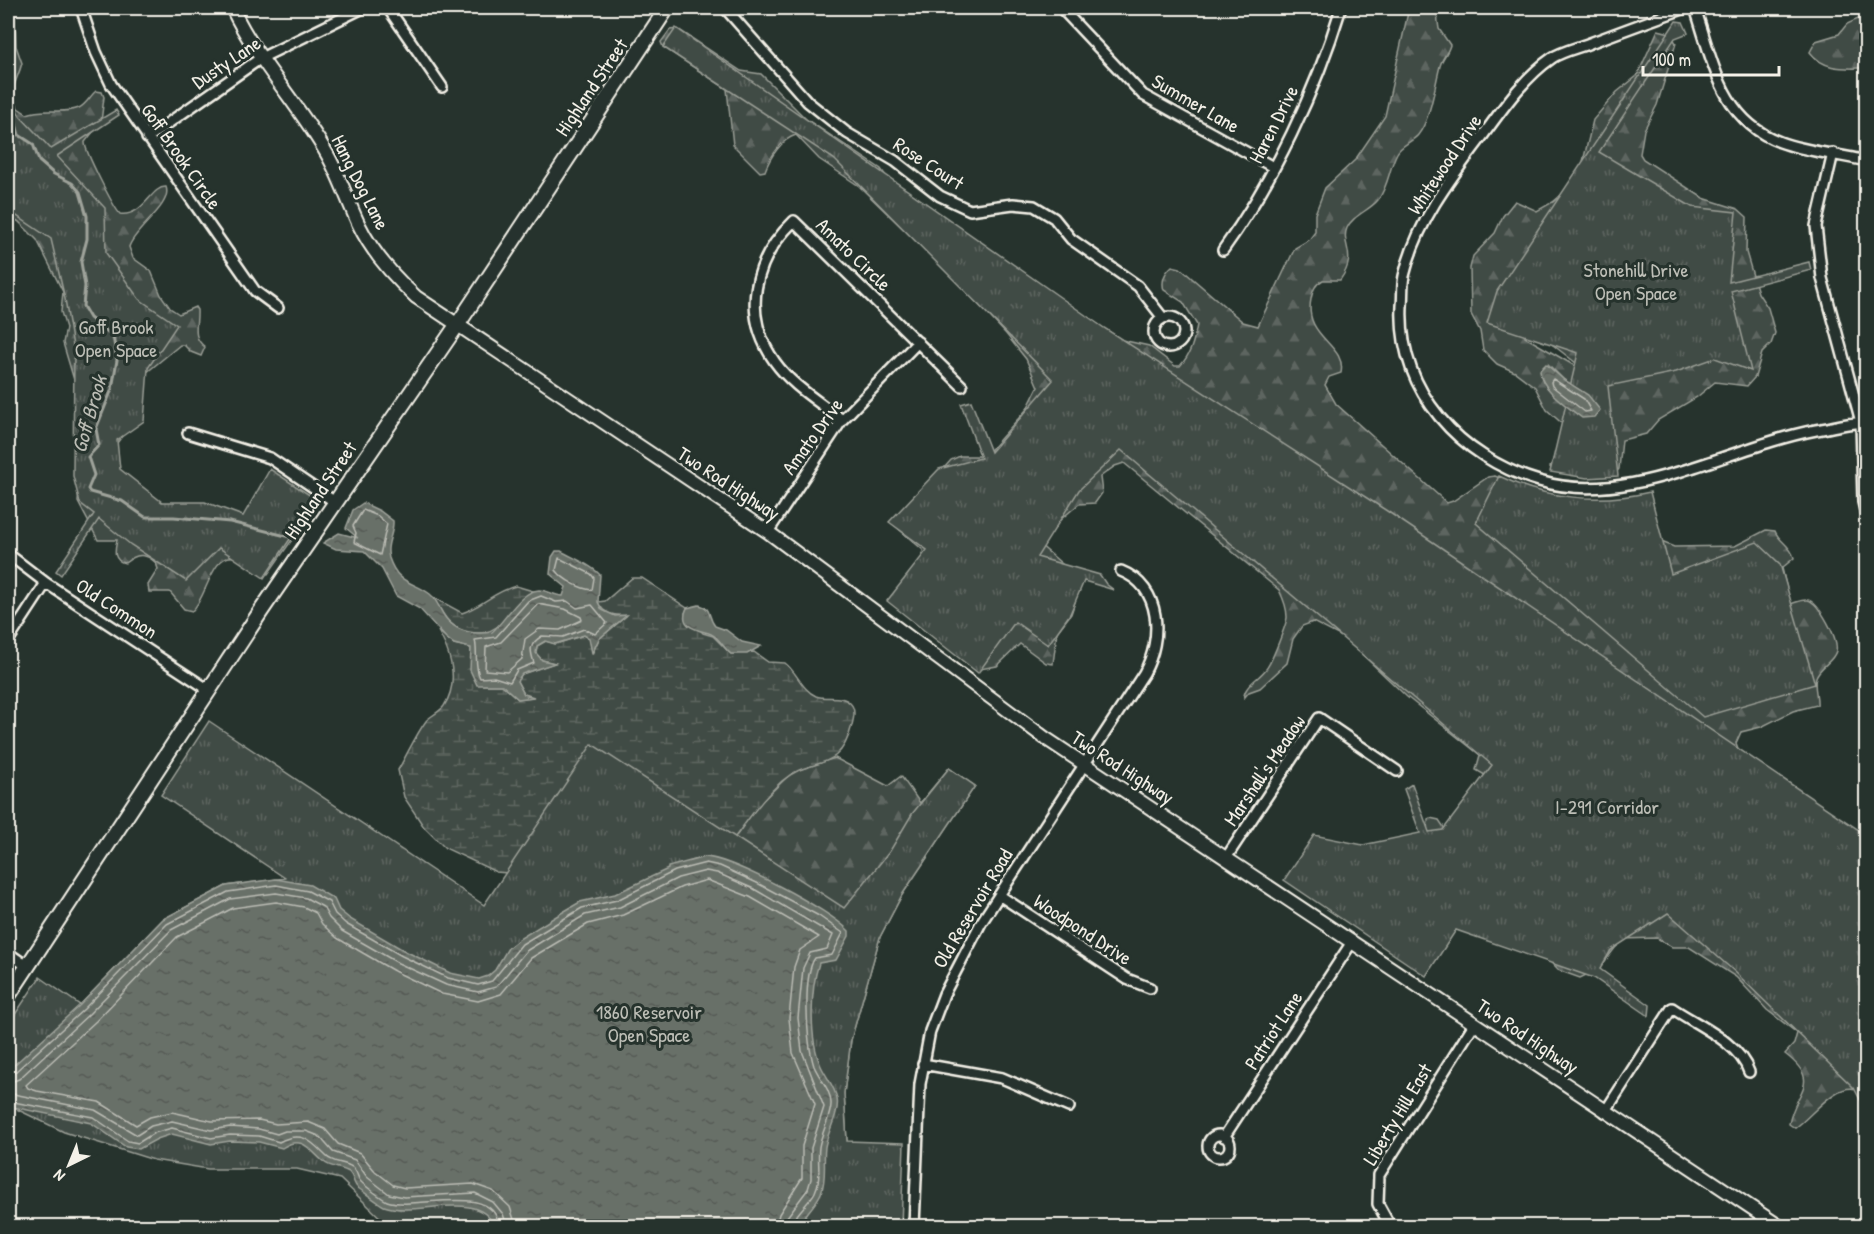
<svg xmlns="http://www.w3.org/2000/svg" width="1874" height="1234" font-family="'Patrick Hand',sans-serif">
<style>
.forest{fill:url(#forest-firs);stroke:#9a9e96;stroke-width:1.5;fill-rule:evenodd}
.wetland{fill:url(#wetland-marsh);stroke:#9a9e96;stroke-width:1.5}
.park{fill:url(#park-tufts);stroke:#9a9e96;stroke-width:1.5}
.water{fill:url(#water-ripples);stroke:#9fa39b;stroke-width:1.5}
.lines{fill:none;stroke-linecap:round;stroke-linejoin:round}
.shore{stroke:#bcbdb5;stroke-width:1.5}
.stream{stroke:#9fa39b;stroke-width:3}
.minor-casing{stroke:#f4f1e8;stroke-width:14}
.tertiary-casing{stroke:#f4f1e8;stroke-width:16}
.secondary-casing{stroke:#f4f1e8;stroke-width:18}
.minor{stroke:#26332d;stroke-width:9}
.tertiary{stroke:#26332d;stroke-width:12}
.secondary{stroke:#26332d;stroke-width:14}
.labels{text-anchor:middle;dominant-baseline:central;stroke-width:6;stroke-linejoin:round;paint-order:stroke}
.street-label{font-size:20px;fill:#f4f1e8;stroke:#26332d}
.park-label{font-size:20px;fill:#bebfb7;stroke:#26332d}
.water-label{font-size:21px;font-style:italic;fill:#bcbdb5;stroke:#26332d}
</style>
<defs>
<pattern id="forest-firs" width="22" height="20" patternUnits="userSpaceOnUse" patternTransform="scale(1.5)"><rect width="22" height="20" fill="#414b45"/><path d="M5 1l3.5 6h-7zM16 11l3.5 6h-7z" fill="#5d6560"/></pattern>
<pattern id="wetland-marsh" width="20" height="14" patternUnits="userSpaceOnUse" patternTransform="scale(1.5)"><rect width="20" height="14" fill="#414b45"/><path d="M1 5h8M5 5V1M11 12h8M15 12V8" fill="none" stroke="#5d6560"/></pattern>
<pattern id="park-tufts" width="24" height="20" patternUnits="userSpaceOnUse" patternTransform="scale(1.5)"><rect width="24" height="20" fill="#414b45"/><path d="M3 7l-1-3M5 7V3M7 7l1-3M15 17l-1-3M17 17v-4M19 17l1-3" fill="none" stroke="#5d6560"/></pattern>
<pattern id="water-ripples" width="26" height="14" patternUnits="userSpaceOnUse" patternTransform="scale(1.5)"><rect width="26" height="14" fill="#676f68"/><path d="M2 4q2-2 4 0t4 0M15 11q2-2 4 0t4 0" fill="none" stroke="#565a55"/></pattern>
</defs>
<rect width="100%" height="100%" fill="#26332d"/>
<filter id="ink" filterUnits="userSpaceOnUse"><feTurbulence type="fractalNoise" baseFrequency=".0167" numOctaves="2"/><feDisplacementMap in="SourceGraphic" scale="12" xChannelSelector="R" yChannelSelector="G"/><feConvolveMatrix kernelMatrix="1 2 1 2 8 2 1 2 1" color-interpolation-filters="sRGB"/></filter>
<g filter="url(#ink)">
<path class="forest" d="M8,8L15,17L16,46L22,63C17,83 8,86 18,108L27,114C44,107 63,115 79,108C86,105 90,96 96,91L102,92L104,97L101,122L85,142C84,150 114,208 120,214C144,217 151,186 166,187C173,205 134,229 129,247L133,258L151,271L161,295L170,308L179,314L195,307L197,310C198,325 191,337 205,347L201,356L191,352L184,345H180L146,373C150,398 122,439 105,458L143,499L249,518L311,506L306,520L268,574C257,572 245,558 234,557C211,554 207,598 192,611L184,609L170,592H149L148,585L158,569L156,563C145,552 136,554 125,563C112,560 115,550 117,540H98L78,502L80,476L74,380L63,343L66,328L61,312L63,292L37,240L18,221L8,219Z
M1409,8H1436L1439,29L1450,45C1448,53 1442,58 1440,66C1435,85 1430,121 1418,135C1412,142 1401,145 1397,153C1389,168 1389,185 1378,200C1370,210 1352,216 1347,228C1340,245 1359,254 1340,280H1323C1315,284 1313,290 1311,299C1303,338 1347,344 1341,373L1329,377L1325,385L1336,404L1447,503L1453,501L1488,477L1495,476L1674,547L1735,546L1766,530L1775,531C1779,542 1791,545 1794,558L1782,568L1790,604C1796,603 1801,599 1808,600C1819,603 1839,639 1836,651C1833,662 1820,666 1816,677C1813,686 1818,696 1817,705L1793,711L1761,727L1741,732L1736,743L1859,1090C1836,1080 1811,1118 1795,1128L1789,1124C1795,1090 1823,1083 1785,1054L1794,1044L1797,1033L1767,1010L1736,977L1689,947H1672L1657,938L1622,939L1599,969L1580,978L1558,970L1427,832L1428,819L1430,818L1439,820L1447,832L1485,775L1476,770L1480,755L1407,697L1346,639L1313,622L1302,626L1293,639L1287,663L1260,688L1249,692L1244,698C1243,686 1260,678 1266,669C1271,664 1287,623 1287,617C1287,608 1283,598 1279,590L1124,463L1115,466L1100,477L1102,493L1095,503L1079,504L1054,525L1039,544L1062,564L1075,602L1071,614L1057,632L1053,664L1046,663L1020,644L997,666L980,669L920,565L923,550L894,525L951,460L960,456H985L1027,409L1038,387L1026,359L1006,334L952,276L859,186L819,159L796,135C782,139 770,157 765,171L760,172L733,145L727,89L663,47L661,42L670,30L678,29L741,71L761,74L806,119L881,169L900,196L1122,340L1149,346L1175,366H1180C1191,354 1194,341 1197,325L1183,302L1164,290C1161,281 1165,272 1172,266L1180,268L1243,322L1258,326L1295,248L1309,240L1315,232V214L1325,188L1355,160L1385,116Z
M1858,19L1866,23V68C1845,68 1824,71 1810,52L1816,41L1839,34L1847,24Z
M1658,30L1670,33L1676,43L1657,105L1644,130L1640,154L1643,159L1703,198L1738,209L1747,217L1746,252L1758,293L1768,308L1775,333L1771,344L1762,353L1755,377L1747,386L1715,382L1697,397L1658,420L1646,434L1622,440L1619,469L1615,474L1554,472L1550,467L1566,427L1547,410L1535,387L1515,372L1497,364L1483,350L1480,331L1471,314L1470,268L1473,256L1495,233L1503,216L1515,201L1537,211L1553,202L1567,190L1581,170L1593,120L1617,92L1637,76ZM1526,324L1594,377L1525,337ZM1549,365L1564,380L1589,395L1568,405L1558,398Z
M835,758L888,786L901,776L920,803L949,768L975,786L902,895L880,937L851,1040L844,1093L847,1141L682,857L737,835L757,806L785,779L795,771Z"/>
<path class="wetland" d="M632,578H642L687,608L685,613L703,633L713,636L731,654L754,652L768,662L785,663C797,672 802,690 816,696C826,700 842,694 850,703C856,709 854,717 852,725C839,776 811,755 782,781C761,800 746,822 730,844L508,873L496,872L445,848L424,827L404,797L398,770C407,755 415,736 426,721C431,715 439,713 444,706C460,681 451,654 438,631L454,644L471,648V660L483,685H502L518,699L532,697L524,694L517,681L521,674L554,663L542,660L535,653L537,646L546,641L556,644L584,635L589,638L593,652L599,639L626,616C613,615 604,615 598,602L605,601Z
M516,586L533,591C520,599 513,611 503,622C488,637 464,637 448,621C442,614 438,605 433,597L462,613C482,606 495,591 516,586Z"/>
<path class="park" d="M1676,21L1683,22L1688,33L1675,38L1599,152L1692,207L1736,212L1729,282L1809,262L1811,270L1731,291L1751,371L1715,358L1676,372L1608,386L1618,476L1587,478L1550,472L1578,353L1487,323L1497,291Z
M676,28L1104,328L1387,511L1866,835V1111L1854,1088L1735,972L1668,913L1611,950L1600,969L1650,1005L1649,1016L1594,978L1456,930L1426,976L1284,880L1314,835L1363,845L1420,833L1404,789L1412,784L1429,832L1443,830L1492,765L1121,450L1079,490L1037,557L1100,575L1106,584L1114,590L1084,581L1070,614L1048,645L1015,622L978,673L887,601L927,550L889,522L939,469L981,458L961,404L971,401L991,452L1053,380L834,159L663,47Z
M8,91L20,116L51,149L116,110L119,115L57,156L105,208L106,253L139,299L177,325L148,368L144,421L117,440L120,469L162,502H205L243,516L270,469L311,496L312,506L264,578L219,548L186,581L131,545L99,519L61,575L56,571L94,514L80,503L73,476L74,352L65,299L51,239L8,210Z
M1499,476C1546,499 1599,504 1650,492L1671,574L1757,542L1780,564L1815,684L1703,717L1476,523Z
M209,721L484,905L592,744L844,908L890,851L912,814L949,768L975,786L902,895L880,937L851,1040L844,1093L847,1141L904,1143L901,1226H389L340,1179L297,1169H208L154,1160L64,1132L8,1105V1025L40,977L80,1005L163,919L226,886L285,878L161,795Z"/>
<path class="water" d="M1546,364L1564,380L1588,395L1600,410L1594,417L1582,418C1568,407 1540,389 1540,370Z
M363,503L380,511L393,521C394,534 385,544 389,558C398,585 413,581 430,594C436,599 439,607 443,614C454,632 473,635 492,632C506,620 520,591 539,590C548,590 554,596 563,596L566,587L550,574L552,557L556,551H561C573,558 592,565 600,575L598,602L602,610L615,616L627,615L599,639L592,653L589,638L584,635L555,644L545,641L537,646L536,653L542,660L555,663L522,674L517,681L524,694L534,697L518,699L502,685H477L470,670L471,648L454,644L446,638L420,609L396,596L382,569L364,551L336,549L323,543L339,533L358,538L346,528L353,510Z
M699,605C713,608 707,617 715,626L726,630L742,642L761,646L747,654H731C724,649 719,637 711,634C700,630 677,628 687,608Z
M705,857C732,858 830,910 849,931V936L836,960L819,963C810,990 809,1040 821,1066C826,1077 835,1087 837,1099C840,1112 827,1133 825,1147C823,1163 827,1177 821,1193C816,1205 804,1215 798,1226H494C479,1188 416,1218 384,1206C381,1205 361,1190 358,1188C353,1184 354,1177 349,1172C341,1167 331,1168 324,1162C310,1151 303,1134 282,1148L259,1142L230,1141L211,1144L172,1134L157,1139L139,1149L126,1147L91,1123L8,1106V1072L13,1066L80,1005L163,919L226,886L276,879L310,885L334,899L339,910L350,919L405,951L450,973L479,979L488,976L495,970L508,948L519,939L563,912L580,902L615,894L668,869V867Z"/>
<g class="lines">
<path class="shore" d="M1553,379L1584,399L1591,411L1585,412L1552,386L1551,382Z
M363,510L378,516L387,524L380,555L354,542L356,533L353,526Z
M559,558L591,574L594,578L592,590C581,589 563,580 556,570Z
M541,596L556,602L567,601L577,608L592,605L607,623L595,634L584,629L563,637L542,636C528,645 530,650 534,663L517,670L510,682L494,677L480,678C474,667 478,652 475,640L496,637L528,601Z
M538,604L565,609L581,617L582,620L560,630L539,629L525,639L522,659L507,672L485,670L486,647L501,642Z
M8,1075L14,1073L84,1009L167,924L228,892L276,885L308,891L329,902L335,914L346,924L402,956L448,978L478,985L492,981L522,944L582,908L617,900L675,871L706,863L720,866L757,883L819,916L843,933L832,955L815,958C802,976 807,1044 814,1066C819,1078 831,1090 831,1103C832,1114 821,1134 819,1147C817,1162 822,1178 815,1192C809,1204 794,1213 793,1226
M8,1083L19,1079L89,1014L171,930L230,899L276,893L306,898L323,907L329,918L342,931L398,963L446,985L478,992L496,987L526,951L585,915L620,907L678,878L706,871L717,873L754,889L833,935L827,949L810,953L803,968L798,1018L802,1051L824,1107L811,1148V1179L808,1189L787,1217L785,1226
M8,1093L95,1110L137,1135L151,1126L172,1121L211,1130L230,1127L259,1129L277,1134L285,1131H306L319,1136L333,1152L355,1160L367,1177L389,1194L404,1197L475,1193L493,1202L503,1214L507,1226
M8,1101L93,1117L128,1141L138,1143L154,1133L172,1128L211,1138L230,1135L259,1136L279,1142C302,1130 311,1141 326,1156C332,1163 344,1162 352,1167C358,1171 357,1178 361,1182C364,1185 384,1200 387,1201C416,1211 494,1181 499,1226
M516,1226L510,1207L493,1191L473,1184L405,1188L393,1185L375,1171L360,1153L338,1144L325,1129L308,1122L276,1124L259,1120L212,1121L172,1112L150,1117L136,1125L99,1102L37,1091L28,1088L26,1085L96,1021L177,937L233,908L276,902L304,907L316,913L322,924L337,938L394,971L442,994L478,1001L501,994L531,958L588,924L623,915L682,887L707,880L750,897L819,937L800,950L794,967L789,1018L793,1053L815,1104L802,1146V1178L779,1214L776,1226"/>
<path class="stream" d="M8,110L14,117L19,135L33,144L39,161L54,174L72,183L80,192L87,216V239L81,262L85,286L83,306L90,318L113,336L117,360L112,389L96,429L99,445L88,457L94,475L88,489L90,492L122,501L145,517H174L230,522L290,537"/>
<defs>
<path id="minor" d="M81,8L96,52L111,84L255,291L278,308
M388,8L442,87
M725,8L808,102L847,133L895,161L940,196L970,210L1013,204L1034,206L1054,218L1071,239L1138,286L1163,318
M1061,8L1143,95L1273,167
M1686,8C1654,19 1622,31 1590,43C1578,48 1562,51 1552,58C1523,78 1501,111 1481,138C1449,180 1416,224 1404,276C1402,285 1403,296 1402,306C1398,391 1460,458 1539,481C1630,508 1727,447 1816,430C1832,428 1850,421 1866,423
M1695,8C1713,61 1721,120 1780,142C1807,152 1839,154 1866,161
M147,138L261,58L363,8
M1833,153L1816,226L1822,278L1861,422L1863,502L1866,515
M1223,250C1274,180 1316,90 1341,8
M1154 332a15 15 0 1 1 30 0a15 15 0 1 1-30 0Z
M842,420C820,402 792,386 775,362C741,314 753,260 794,221L962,386
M188,433L270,458L335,502
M768,532L842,420L918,342
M8,554L46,583L209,690
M8,641L46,583
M1226,858L1319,718L1397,771
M999,895L1127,979L1150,988
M8,953L27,966
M923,1064L1002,1078L1069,1107
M1605,1112L1672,1008C1697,1025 1739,1042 1749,1072
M1208 1146a11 11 0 1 1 22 0a11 11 0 1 1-22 0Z
M1224,1137L1352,942
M914,1226L920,1084L930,1031L944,994L981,923L1144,673C1163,639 1162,587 1121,571
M1390,1226L1378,1204L1379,1175L1474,1024"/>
<path id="tertiary" d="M232,8C257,61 298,103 327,154C340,177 348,202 359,225C373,254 393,276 416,297L768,532L1045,738L1779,1226"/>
<path id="secondary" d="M8,996L261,611L462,318L667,8"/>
</defs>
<use href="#minor" class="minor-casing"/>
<use href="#tertiary" class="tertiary-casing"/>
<use href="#secondary" class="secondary-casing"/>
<use href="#minor" class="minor"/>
<use href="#tertiary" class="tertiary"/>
<use href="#secondary" class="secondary"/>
</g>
</g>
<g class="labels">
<g class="street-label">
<text transform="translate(226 62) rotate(-34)">Dusty Lane</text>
<text transform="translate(591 87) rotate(-56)">Highland Street</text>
<text transform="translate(1196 103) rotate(30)">Summer Lane</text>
<text transform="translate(1273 124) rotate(-63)">Haren Drive</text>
<text transform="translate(182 156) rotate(55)">Goff Brook Circle</text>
<text transform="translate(929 163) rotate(33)">Rose Court</text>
<text transform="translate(1444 164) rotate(-56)">Whitewood Drive</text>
<text transform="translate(361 182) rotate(63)">Hang Dog Lane</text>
<text transform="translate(854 254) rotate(44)">Amato Circle</text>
<text transform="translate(812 436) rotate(-54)">Amato Drive</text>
<text transform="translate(729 483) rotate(33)">Two Rod Highway</text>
<text transform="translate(320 490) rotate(-56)">Highland Street</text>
<text transform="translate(117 608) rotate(33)">Old Common</text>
<text transform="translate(1123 767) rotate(33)">Two Rod Highway</text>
<text transform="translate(1264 770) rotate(-56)">Marshall's Meadow</text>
<text transform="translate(972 908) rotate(-59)">Old Reservoir Road</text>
<text transform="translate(1083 929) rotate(33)">Woodpond Drive</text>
<text transform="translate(1273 1030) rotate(-57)">Patriot Lane</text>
<text transform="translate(1528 1036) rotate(34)">Two Rod Highway</text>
<text transform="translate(1397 1114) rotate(-59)">Liberty Hill East</text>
</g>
<g class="park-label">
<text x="1636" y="269">Stonehill Drive<tspan x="1636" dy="23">Open Space</tspan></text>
<text x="116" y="326">Goff Brook<tspan x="116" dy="23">Open Space</tspan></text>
<text x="1607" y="806">I-291 Corridor</text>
<text x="649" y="1011">1860 Reservoir<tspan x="649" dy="23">Open Space</tspan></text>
</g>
<g class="water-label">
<text transform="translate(89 414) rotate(-74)">Goff Brook</text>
</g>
</g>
<rect width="1874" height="1234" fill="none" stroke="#26332d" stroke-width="30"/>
<rect x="15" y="15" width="1844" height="1204" fill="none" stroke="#f4f1e8" stroke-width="2" filter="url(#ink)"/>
<g transform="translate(69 1165) rotate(223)" stroke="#26332d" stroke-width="4.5" paint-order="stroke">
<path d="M0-4.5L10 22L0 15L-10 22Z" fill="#f4f1e8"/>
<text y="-9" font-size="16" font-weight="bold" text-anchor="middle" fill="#f4f1e8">N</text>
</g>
<path d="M1643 66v9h136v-9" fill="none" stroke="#f4f1e8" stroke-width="3"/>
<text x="1652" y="66" font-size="18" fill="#f4f1e8" stroke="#26332d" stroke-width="4.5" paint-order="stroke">100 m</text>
</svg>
